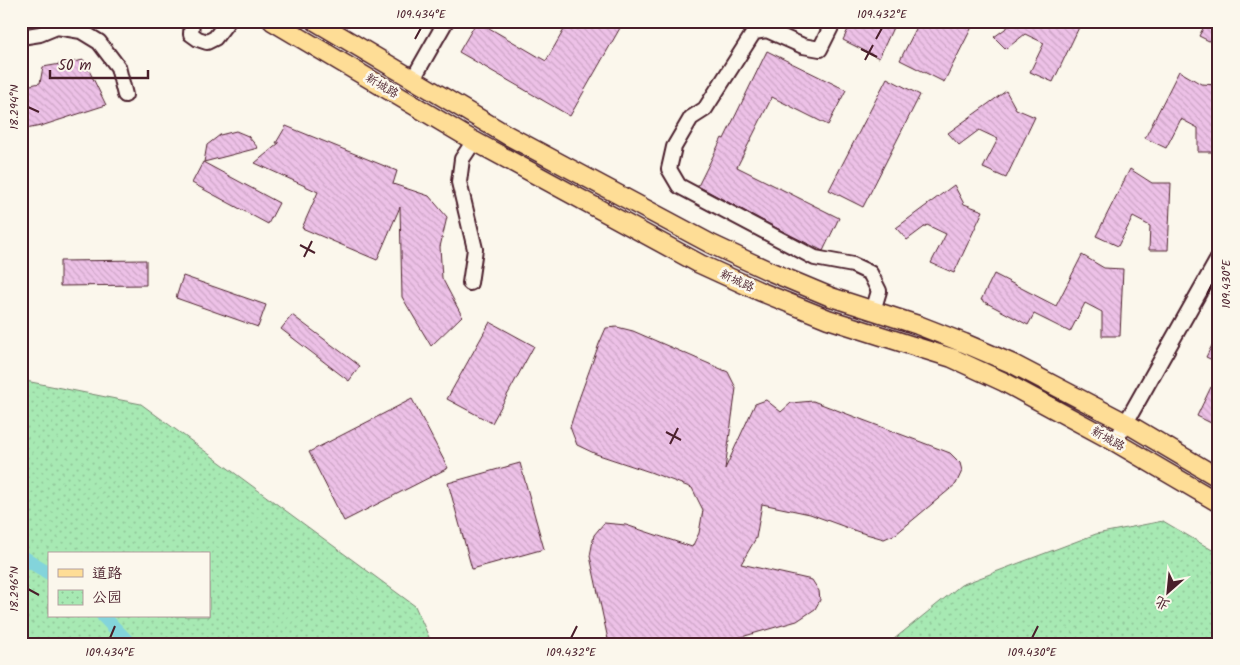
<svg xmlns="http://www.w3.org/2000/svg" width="1240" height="665" font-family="Kalam,'LXGW WenKai TC',sans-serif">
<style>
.park{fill:url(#park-dots);stroke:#78846f;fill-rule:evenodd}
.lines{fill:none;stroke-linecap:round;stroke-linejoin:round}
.canal{stroke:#83d4db;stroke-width:14}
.building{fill:url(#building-back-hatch);stroke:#4a1f2b}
.minor-casing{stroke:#4a1f2b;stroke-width:18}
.major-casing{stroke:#4a1f2b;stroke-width:21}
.minor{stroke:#fbf7ec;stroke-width:14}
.major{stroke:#fedd96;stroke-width:18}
.ticks{fill:none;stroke:#4a1f2b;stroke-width:2}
.labels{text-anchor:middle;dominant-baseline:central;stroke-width:5;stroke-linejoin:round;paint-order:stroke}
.street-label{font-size:12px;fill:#4a1f2b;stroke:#fbf7ec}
.neatline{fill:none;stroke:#4a1f2b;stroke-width:2}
.ticks-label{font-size:12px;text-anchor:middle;fill:#4a1f2b}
</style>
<defs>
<pattern id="park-dots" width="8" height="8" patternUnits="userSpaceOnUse" patternTransform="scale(1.25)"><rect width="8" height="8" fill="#a7e9b3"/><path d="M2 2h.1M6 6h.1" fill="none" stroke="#91c79a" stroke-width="1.8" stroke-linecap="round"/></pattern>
<pattern id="building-back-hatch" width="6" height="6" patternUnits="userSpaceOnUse" patternTransform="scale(1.25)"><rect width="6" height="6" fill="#edc1e7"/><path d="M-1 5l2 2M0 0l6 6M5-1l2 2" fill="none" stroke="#cda5c6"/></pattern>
</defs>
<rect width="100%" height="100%" fill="#fbf7ec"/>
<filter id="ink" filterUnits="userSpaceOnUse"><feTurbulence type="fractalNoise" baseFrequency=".02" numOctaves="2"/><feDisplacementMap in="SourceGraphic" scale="10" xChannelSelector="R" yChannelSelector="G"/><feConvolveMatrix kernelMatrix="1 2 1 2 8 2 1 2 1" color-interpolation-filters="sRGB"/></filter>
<g filter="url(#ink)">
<path class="park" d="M21,380L141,404L415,606L432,644H21ZM49,554H209V616H49Z
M1163,521L1219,554V644H888L961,585L1096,534Z"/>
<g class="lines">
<path class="canal" d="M21,556L49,573
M103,616L130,644"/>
</g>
<path class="building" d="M477,21L546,61L569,21H624L570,116L459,52Z
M852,21H896L879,58L843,40Z
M920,21H975L944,82L900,60Z
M1016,21H1082L1053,82L1030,72L1044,43L1025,34L1006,49L994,37Z
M1207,21H1219V46L1199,36Z
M767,51L846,90L828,125L772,97L737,167L839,218L823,251L784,232L698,186L722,138L724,139Z
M84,60L106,105L41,126L21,130V87L40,83L43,67Z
M1179,71L1201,84L1219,85L1217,152H1198V128L1181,119L1166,148L1145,138Z
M887,78L920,95L863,207L829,190Z
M1006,91L1016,109L1035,117L1006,178L983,168L998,139L979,130L959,145L948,133Z
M286,126L397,171L393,184L429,196L447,217L440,247L442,278L462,316L431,346L402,297L400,207L377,260L302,228L318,192L255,163L279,143H276Z
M236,131L248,136L258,148L204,162L207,145L220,135Z
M203,162L279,203L268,224L192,183Z
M1130,169L1152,183H1171L1168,250H1149L1150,226L1133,217L1118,246L1096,236Z
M954,185L964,204L983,211L954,273L931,263L946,234L927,225L907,240L896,228Z
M1082,255L1104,268L1123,269L1120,336H1102V312L1085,303L1070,332L1034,314L1028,325L981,300L994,274L1056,306Z
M146,260V285L60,286V261Z
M183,276L266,305L258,327L176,298Z
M292,315L360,366L349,381L281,329Z
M490,322L534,346L492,423L447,399Z
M617,327L633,331L728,372L736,388L725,469L755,404L766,400L781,412L791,403L813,401L950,453L960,463L962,471L956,484L896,534L884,539L859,532L810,514L762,504L756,538L741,564L812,580L819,591L820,600L815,609L797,621L717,644H609L590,556L594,535L604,523L626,525L692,547L699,533L703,510L692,488L650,472L596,454L577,445L570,427L580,396L599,344L606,328Z
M1219,332V363L1206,357Z
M1211,387L1219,391V427L1197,416Z
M412,399L448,468L344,521L309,452Z
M520,463L544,549L472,569L448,483Z"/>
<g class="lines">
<defs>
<path id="minor" d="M192,21L191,34L198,39L207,42L215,38L228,21
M834,21L820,49L803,46L767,30L754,32L705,109L691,118L674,147L669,169L679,186L815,258L853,265L870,273L879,291L873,311
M21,37L40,34L57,27L81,31L99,42L118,67L125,95
M413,79L446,21
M470,283L475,249L459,182L462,159L474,141
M1115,442L1219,257"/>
<path id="major" d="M272,21L474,141L700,264L759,291L828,319L910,345L952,358L1004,382L1115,442L1219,503
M315,21L507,135L711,244L769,271L831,297L918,325L964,343L1013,364L1126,423L1219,478"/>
</defs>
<use href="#minor" class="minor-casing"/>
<use href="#major" class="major-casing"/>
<use href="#minor" class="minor"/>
<use href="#major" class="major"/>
</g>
</g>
<path class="ticks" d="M415,39L421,28M876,39L882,28M861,49L877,57M865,60L873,45M28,107L39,112M300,245L315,253M304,257L312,241M1207,295L1212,284M666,432L681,440M670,444L678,428M28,589L39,595M110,638L115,626M571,638L577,626M1032,638L1038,626"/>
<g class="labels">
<g class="street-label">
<text transform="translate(382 86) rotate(31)">新城路</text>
<text transform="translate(737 281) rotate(25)">新城路</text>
<text transform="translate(1108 439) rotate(29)">新城路</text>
</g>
</g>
<rect width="1240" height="665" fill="none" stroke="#fbf7ec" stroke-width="55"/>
<rect x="48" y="552" width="162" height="65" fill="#fbf7ec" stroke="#b4a19f"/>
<rect x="58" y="569" width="25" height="8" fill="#fedd96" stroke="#b4a19f"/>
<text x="92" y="578" font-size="15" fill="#4a1f2b">道路</text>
<rect x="58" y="590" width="25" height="15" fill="url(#park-dots)" stroke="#b4a19f"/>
<text x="92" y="602" font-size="15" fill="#4a1f2b">公园</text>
<g transform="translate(1168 592) rotate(207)" stroke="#fbf7ec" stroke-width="4" paint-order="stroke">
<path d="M0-4L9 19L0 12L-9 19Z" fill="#4a1f2b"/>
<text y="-8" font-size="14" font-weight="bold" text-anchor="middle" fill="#4a1f2b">北</text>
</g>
<path d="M50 70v8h98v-8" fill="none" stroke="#4a1f2b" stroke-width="2.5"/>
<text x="58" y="70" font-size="15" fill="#4a1f2b" stroke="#fbf7ec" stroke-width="4" paint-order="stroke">50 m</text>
<rect x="28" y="28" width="1184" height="610" class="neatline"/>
<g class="ticks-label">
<text x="421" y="18">109.434°E</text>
<text x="882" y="18">109.432°E</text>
<text transform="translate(14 107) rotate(-90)" y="4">18.294°N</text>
<text transform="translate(1226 284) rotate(-90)" y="4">109.430°E</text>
<text transform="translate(14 589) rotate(-90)" y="4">18.296°N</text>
<text x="110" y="656">109.434°E</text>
<text x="571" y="656">109.432°E</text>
<text x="1032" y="656">109.430°E</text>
</g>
</svg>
